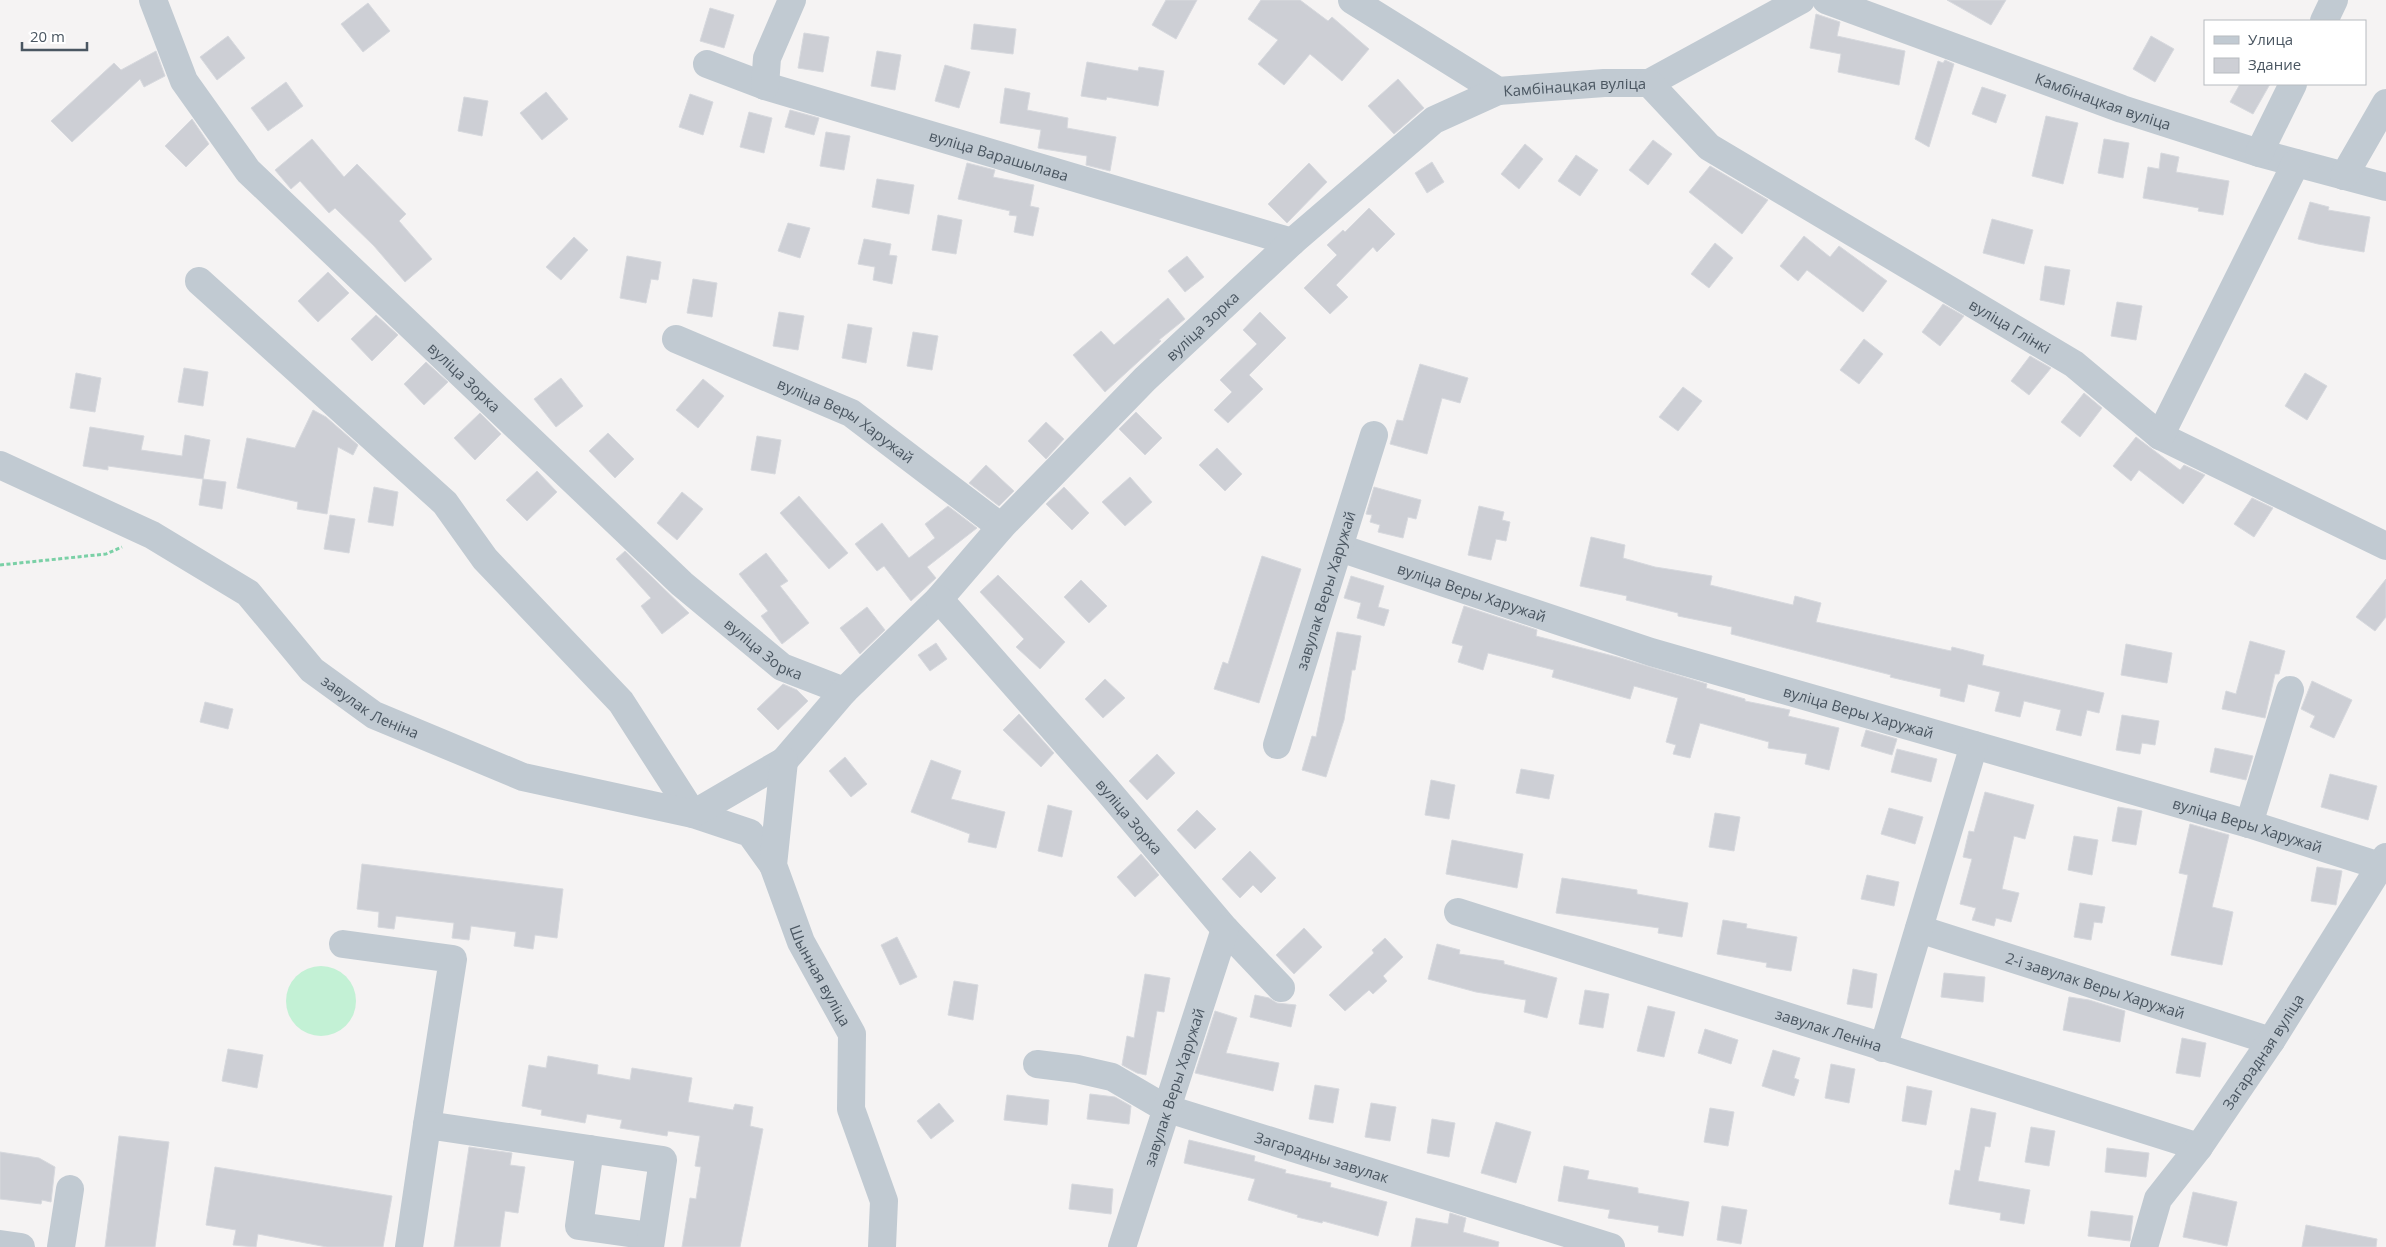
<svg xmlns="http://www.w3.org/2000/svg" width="2386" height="1247" font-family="'Open Sans',sans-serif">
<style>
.green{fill:#c3f1d5}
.building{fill:#cdcfd5;stroke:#d7d9de}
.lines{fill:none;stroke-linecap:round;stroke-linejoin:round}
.path{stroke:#7ad0a6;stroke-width:3;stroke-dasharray:4 2.5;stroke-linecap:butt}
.minor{stroke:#c1cad2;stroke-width:28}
.labels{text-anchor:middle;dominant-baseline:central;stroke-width:4.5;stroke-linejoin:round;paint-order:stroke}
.street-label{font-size:15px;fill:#4a5661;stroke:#fff}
</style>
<rect width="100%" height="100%" fill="#f5f3f3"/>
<path class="green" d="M286 1001a35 35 0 1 1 70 0a35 35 0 1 1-70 0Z"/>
<path class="building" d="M1166,0H1197L1176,39L1152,25Z
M1261,0H1300L1328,21L1332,17L1369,49L1342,81L1310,54L1284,85L1258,64L1278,40L1248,19Z
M1947,0H2006L1991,25Z
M368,3L390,31L363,52L341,24Z
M710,8L734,15L724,48L700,41Z
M1816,14L1840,22L1837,36L1905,51L1899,85L1838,72L1841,54L1810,48Z
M974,24L1016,29L1013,54L971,49Z
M804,33L829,37L823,72L798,68Z
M228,36L245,58L217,80L200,57Z
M2151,36L2174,49L2155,82L2133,69Z
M156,51L165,76L144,87L140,79L72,142L51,121L114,63L121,70Z
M877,51L901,55L895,90L871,86Z
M1945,60L1954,64L1929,147L1915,139L1938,61L1943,63Z
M1087,62L1138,71L1139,67L1164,71L1158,106L1107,97L1106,100L1081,96Z
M945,65L970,72L959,108L935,101Z
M1398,79L1424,108L1394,134L1368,106Z
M286,82L303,106L268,131L251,108Z
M2240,84H2270L2253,114L2230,102Z
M1982,87L2006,95L1996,123L1972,114Z
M1005,88L1030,93L1027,110L1068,118L1067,128L1116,137L1110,171L1086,165L1087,156L1038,148L1041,130L1000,123Z
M546,92L568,119L542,140L520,113Z
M690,94L713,102L703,135L679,127Z
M464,97L488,101L482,136L458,131Z
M790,110L819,118L814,135L785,127Z
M749,112L772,118L764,153L740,147Z
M2046,116L2078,123L2063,184L2032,176Z
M192,119L209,144L186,167L165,146Z
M826,132L850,136L844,170L820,166Z
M312,139L344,177L357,164L406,214L399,221L432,259L405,282L374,246L335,208L329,213L300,181L291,189L275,170Z
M2104,139L2129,143L2123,178L2098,173Z
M1653,140L1672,154L1648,185L1629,170Z
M1525,144L1543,159L1519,189L1501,174Z
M2161,153L2179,157L2176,172L2229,181L2223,215L2198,211L2199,208L2143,198L2148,167L2159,169Z
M1576,155L1598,170L1580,196L1558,181Z
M1432,162L1444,182L1427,193L1415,173Z
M967,163L995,170L993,177L1034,185L1030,206L1039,208L1033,236L1014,232L1017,216L1009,215L1010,211L958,199Z
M1309,163L1327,182L1287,223L1268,204Z
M1710,166L1768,200L1742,234L1689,192Z
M877,179L914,185L909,214L872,207Z
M2310,202L2329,207L2328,210L2370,217L2364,252L2318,244L2298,239Z
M1369,208L1395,234L1377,252L1373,247L1336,285L1348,297L1330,314L1304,288L1337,255L1327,245L1343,230L1345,232Z
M938,215L962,220L956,254L932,250Z
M1992,219L2033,230L2024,264L1983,253Z
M788,223L810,228L800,258L778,251Z
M1804,236L1830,257L1839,246L1887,281L1863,312L1807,270L1798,281L1780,266Z
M574,237L588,250L561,280L546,267Z
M864,239L891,244L889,255L897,256L892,284L873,280L875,267L858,264Z
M1715,243L1733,258L1709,288L1691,274Z
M627,256L661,262L658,280L651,279L646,303L620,298Z
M1187,256L1204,277L1185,292L1168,271Z
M2045,266L2070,270L2064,305L2040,300Z
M328,272L349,293L318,322L298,301Z
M693,279L717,283L712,317L687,313Z
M1168,298L1185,319L1159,340L1161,341L1105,392L1073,355L1101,331L1114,345Z
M2117,302L2142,306L2136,340L2111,336Z
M1943,304L1964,316L1940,346L1922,332Z
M779,312L804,316L798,350L773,346Z
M1260,312L1286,338L1249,375L1263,389L1228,423L1214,410L1232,392L1220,380L1257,344L1243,330Z
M376,315L398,335L372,361L351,339Z
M848,324L872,328L866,363L842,358Z
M913,332L938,336L932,370L907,366Z
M1864,339L1883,354L1859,384L1840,370Z
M2030,356L2051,368L2029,395L2011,381Z
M426,362L448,382L424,405L404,384Z
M1420,364L1468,378L1460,403L1442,398L1427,454L1390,444L1397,420L1403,421Z
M184,368L208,372L203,406L178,402Z
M76,373L101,378L95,412L70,408Z
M2305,373L2327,386L2307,420L2285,406Z
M561,378L583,406L556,427L534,399Z
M703,379L724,396L698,428L676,410Z
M1683,387L1702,401L1678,431L1659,417Z
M2084,393L2102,408L2080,437L2061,422Z
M313,410L326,417L358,445L353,455L338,447L327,514L297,509L298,502L237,488L247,438L295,448Z
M1136,412L1162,438L1145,455L1119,429Z
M480,413L501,434L475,460L454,438Z
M1046,422L1064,439L1046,459L1028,441Z
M90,427L144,436L141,450L182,456L185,435L210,440L203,479L108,466V470L83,466Z
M608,433L634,459L615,478L589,451Z
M757,436L781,440L775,474L751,470Z
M2136,437L2180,470L2184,465L2205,475L2183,504L2139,470L2131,481L2113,466Z
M1217,448L1242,474L1225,491L1199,465Z
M986,465L1014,491L999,506L969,483Z
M537,471L557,492L527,521L506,500Z
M1130,477L1152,502L1125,526L1102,502Z
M203,479L226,482L222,509L199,505Z
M374,487L398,492L393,526L368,522Z
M1064,487L1089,513L1072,530L1046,504Z
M1374,487L1421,500L1416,519L1408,517L1403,538L1378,532L1380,525L1370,522L1372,515L1366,514Z
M682,492L703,509L677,540L657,523Z
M799,496L848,553L829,569L780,513Z
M2252,498L2273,508L2254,537L2234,524Z
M948,506L977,528L927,567L936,578L911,601L884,566L877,571L855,544L882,523L909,558L935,538L925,524Z
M1479,506L1504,512L1502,520L1510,522L1506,541L1496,539L1491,560L1468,555Z
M330,515L355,519L349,553L324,549Z
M1591,537L1625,545L1623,558L1655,567L1712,576L1710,585L1793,605L1795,596L1821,603L1816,622L1951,651L1952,647L1984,655L1982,665L2104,693L2099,713L2087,710L2081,736L2056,730L2061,710L2024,701L2020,717L1995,711L2000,692L1968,684L1964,702L1940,696L1941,689L1890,677L1891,675L1731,634L1732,627L1678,616V613L1626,600L1627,596L1580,586Z
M625,551L689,613L662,634L641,606L651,598L616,559Z
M766,553L788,581L780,586L809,623L782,644L761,616L768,611L739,574Z
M1262,556L1301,569L1259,703L1214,689L1223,662L1228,664Z
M998,575L1065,642L1040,669L1016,647L1024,639L980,592Z
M1351,576L1384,586L1378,607L1389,610L1384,626L1357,618L1361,603L1344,598Z
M2386,579V617L2375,631L2356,617Z
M1081,580L1107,606L1089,623L1064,597Z
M1464,606L1537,630L1536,636L1617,657L1707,684L1706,688L1745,699V701L1790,710L1788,716L1839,728L1829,770L1805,764L1807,754L1768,748L1769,742L1700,723L1690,758L1673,754L1676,745L1666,742L1678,698L1634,686L1630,699L1552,677L1554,670L1488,653L1483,670L1458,662L1463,646L1452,643Z
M867,607L885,630L860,654L840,628Z
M1337,632L1361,636L1355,670H1352L1344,720L1326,777L1302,770L1312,736L1316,737Z
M2250,641L2285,651L2279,674H2275L2265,718L2222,709L2226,691L2236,694Z
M936,643L947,659L930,671L918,655Z
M2126,644L2172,653L2167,683L2121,675Z
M1105,679L1125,698L1103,718L1085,699Z
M2312,681L2352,700L2334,738L2310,727L2315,716L2301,709Z
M783,684L797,690L808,701L778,730L757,709Z
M205,702L233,709L228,729L200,722Z
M1019,714L1054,753L1041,767L1003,730Z
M2122,715L2159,721L2155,745L2142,743L2140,754L2116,750Z
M1866,730L1897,739L1892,755L1861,746Z
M2215,748L2253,756L2246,780L2210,772Z
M1897,749L1937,759L1931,782L1891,772Z
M1157,754L1175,773L1147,800L1129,781Z
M845,757L867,784L851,797L829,771Z
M931,760L961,771L951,799L1005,812L996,848L968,842L970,834L911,812Z
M1521,769L1554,775L1549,799L1516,793Z
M2330,774L2377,786L2368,820L2321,807Z
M1431,780L1455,785L1449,819L1425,815Z
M1985,792L2034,805L2025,839L2014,836L2002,889L2019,893L2011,922L1996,918L1994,926L1972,920L1976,908L1960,904L1972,859L1963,857L1969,831L1974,832Z
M1048,805L1072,811L1062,857L1038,851Z
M2118,807L2142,811L2136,845L2112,841Z
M1889,808L1923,817L1915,844L1881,834Z
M1197,810L1216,829L1195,849L1177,830Z
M1715,813L1740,817L1734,851L1709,847Z
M2190,824L2229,835L2212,907L2233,912L2222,965L2171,955L2188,875L2179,873Z
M2074,836L2098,840L2092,875L2068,870Z
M1452,840L1523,854L1517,888L1446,874Z
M1250,851L1276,878L1261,893L1253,885L1240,898L1222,879Z
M1141,854L1159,875L1135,897L1117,877Z
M362,864L563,889L557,938L535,935L533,949L514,946L516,932L471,926L469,940L452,938L454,923L396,916L394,929L378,927L379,912L357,909Z
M2317,867L2342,871L2336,905L2311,901Z
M1867,875L1899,882L1894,906L1861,899Z
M1562,878L1637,890V894L1688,903L1682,937L1658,933L1659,928L1556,913Z
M2080,903L2105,907L2102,923L2094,922L2091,940L2074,937Z
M1723,920L1747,924L1746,928L1797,937L1791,971L1766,967L1767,963L1717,954Z
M1304,928L1322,947L1294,974L1276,955Z
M897,937L917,977L900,985L881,945Z
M1385,938L1403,957L1383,976L1387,981L1373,994L1369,990L1345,1011L1329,995L1374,953L1372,950Z
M1437,944L1460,950L1459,954L1504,961V964L1557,978L1547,1018L1524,1012L1526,1000L1476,992L1428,979Z
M1853,969L1877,974L1872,1008L1847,1004Z
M1944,973L1985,977L1983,1002L1941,997Z
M1145,974L1170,978L1164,1012L1157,1011L1146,1075L1137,1073L1122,1065L1127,1036L1134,1038Z
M954,981L978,985L973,1020L948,1015Z
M1585,990L1609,994L1603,1028L1579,1024Z
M1255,995L1269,998L1277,1003L1296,1005L1291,1027L1250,1017Z
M2069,997L2089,1000L2125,1011L2120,1042L2063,1030Z
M1648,1006L1675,1012L1664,1057L1637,1051Z
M1215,1011L1237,1018L1226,1053L1279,1063L1273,1091L1195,1073Z
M1705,1029L1738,1040L1731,1064L1698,1053Z
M2182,1038L2206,1043L2200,1077L2176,1073Z
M228,1049L263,1055L257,1088L222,1081Z
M1773,1050L1800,1058L1794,1078L1799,1080L1794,1096L1762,1086Z
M548,1056L598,1065L597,1074L630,1080L632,1068L692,1078L688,1102L733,1110L735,1104L753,1107L750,1126L763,1129L740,1247H682L690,1198L696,1199L701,1167L695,1166L700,1136L668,1131L667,1136L620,1128L622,1120L587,1114L585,1123L541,1115L542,1110L522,1106L529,1065L546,1068Z
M1831,1064L1855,1069L1849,1103L1825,1098Z
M1315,1085L1339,1089L1333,1123L1309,1119Z
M1907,1086L1932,1091L1926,1125L1902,1121Z
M1090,1094L1115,1097L1131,1106L1129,1124L1087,1119Z
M1007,1095L1049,1100L1047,1125L1004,1120Z
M939,1103L954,1121L931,1139L917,1121Z
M1371,1103L1396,1107L1390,1141L1365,1137Z
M1710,1108L1734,1112L1728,1146L1704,1142Z
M1971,1108L1996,1113L1990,1147L1985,1146L1978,1181L2030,1190L2024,1224L2000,1220L2001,1213L1949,1204L1955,1170L1960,1171Z
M1432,1119L1455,1123L1449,1157L1427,1153Z
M1496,1122L1531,1132L1516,1183L1481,1173Z
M2031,1127L2055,1131L2049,1166L2025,1162Z
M119,1136L169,1142L155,1247H105Z
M1189,1140L1255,1156L1254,1161L1286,1170L1285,1173L1331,1183L1330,1187L1387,1202L1378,1236L1323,1221L1322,1223L1297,1217L1298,1215L1248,1200L1255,1179L1184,1163Z
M469,1147L512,1153L510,1165L525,1167L518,1213L505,1211L500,1247H454Z
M2107,1148L2149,1153L2146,1177L2105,1172Z
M0,1152L39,1158L55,1167L51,1202L42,1200L41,1204L0,1199Z
M1564,1166L1589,1171L1587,1179L1638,1188V1193L1689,1202L1683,1236L1658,1232L1659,1226L1608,1218L1610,1210L1558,1201Z
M215,1167L392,1196L383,1247H327L258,1234L256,1247L233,1245L236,1230L206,1225Z
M1072,1184L1113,1189L1111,1214L1069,1209Z
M2193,1192L2237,1202L2227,1246L2183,1237Z
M1722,1206L1747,1210L1741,1244L1717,1240Z
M2091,1211L2133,1216L2130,1241L2088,1236Z
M1450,1213L1466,1218L1463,1232L1499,1242L1498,1247H1411L1416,1218L1448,1224Z
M2306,1225L2377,1239L2376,1247H2302Z"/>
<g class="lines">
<path class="path" d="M0,565L106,554L122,547"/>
<g class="minor">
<path id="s1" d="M153,0L184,81L248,171L682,584L782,667L844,691"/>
<path id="s2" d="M1352,0L1498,91L1604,83H1649L1801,0"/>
<path id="s3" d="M1826,0L2122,109L2259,153L2386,187"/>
<path d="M2324,21L2334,0"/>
<path id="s4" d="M707,64L765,86L1292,242"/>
<path id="s5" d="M1649,83L1709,147L2074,364L2160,436L2386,546"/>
<path d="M765,86L767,58L792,0"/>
<path d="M2259,153L2293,84"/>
<path d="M2344,176L2386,103"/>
<path d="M199,281L445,503L485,559L621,702L693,814L750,833L773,865"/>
<path id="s6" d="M676,339L851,413L1001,527"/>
<path d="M2160,436L2296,163"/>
<path id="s7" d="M0,465L152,535L248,593L312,670L374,715L523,777L693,814L784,761L844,691L939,599L1001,527L1145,379L1292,242L1434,120L1498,91"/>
<path id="s8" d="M1340,548L1651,652L2249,824L2380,866"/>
<path id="s9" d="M939,599L1103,785L1225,929L1281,988"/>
<path id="s10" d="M1277,745L1374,435"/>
<path id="s11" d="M784,761L773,865L801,942L852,1034L851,1109L884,1201L882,1247"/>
<path d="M2249,824L2290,690"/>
<path id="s12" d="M1458,912L2199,1147"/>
<path id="s13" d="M1919,929L2271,1041"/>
<path d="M343,944L453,959L427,1125"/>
<path d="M1883,1048L1974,745"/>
<path id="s14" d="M1037,1064L1077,1069L1112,1077L1165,1108L1611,1247"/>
<path d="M590,1149L579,1226L651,1236"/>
<path d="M0,1244L21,1247"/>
<path d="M61,1247L70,1189"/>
<path d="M409,1247L427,1125L663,1160L650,1247"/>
<path id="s15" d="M1122,1247L1225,929"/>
<path id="s16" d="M2144,1247L2158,1199L2199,1147L2271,1041L2386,857"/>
</g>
</g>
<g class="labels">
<g class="street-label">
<text stroke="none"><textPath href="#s2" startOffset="249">Камбінацкая вуліца</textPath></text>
<text stroke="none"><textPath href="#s3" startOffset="295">Камбінацкая вуліца</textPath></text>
<text stroke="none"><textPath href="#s4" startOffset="306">вуліца Варашылава</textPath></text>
<text stroke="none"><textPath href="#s7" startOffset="1501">вуліца Зорка</textPath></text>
<text stroke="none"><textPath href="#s5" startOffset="438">вуліца Глінкі</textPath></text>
<text stroke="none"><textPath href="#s1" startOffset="496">вуліца Зорка</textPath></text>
<text stroke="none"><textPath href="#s6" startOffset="189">вуліца Веры Харужай</textPath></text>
<text stroke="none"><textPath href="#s10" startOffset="162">завулак Веры Харужай</textPath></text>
<text stroke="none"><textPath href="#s8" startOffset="139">вуліца Веры Харужай</textPath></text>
<text stroke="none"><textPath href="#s1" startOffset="901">вуліца Зорка</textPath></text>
<text stroke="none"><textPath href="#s7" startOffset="449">завулак Леніна</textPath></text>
<text stroke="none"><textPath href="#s8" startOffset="544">вуліца Веры Харужай</textPath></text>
<text stroke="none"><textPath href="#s9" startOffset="289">вуліца Зорка</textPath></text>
<text stroke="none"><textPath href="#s8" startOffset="949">вуліца Веры Харужай</textPath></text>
<text stroke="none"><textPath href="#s11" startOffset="225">Шынная вуліца</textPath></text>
<text stroke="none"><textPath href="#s13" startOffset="185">2-і завулак Веры Харужай</textPath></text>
<text stroke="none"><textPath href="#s12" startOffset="389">завулак Леніна</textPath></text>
<text stroke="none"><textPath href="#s16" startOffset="231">Загарадная вуліца</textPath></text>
<text stroke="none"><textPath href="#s15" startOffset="168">завулак Веры Харужай</textPath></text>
<text stroke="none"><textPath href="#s14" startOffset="302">Загарадны завулак</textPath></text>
</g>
</g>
<rect x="2204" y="20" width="162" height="65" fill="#ffffff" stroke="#b7bbc0"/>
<rect x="2214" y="36" width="25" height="8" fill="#c1cad2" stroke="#b7bbc0"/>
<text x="2248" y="45" font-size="15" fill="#4a5661">Улица</text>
<rect x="2214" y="58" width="25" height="15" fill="#cdcfd5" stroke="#b7bbc0"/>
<text x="2248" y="70" font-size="15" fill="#4a5661">Здание</text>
<path d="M22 42v8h65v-8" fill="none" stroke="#4a5661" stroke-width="2.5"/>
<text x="30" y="42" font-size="15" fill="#4a5661" stroke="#ffffff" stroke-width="4" paint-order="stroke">20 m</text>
</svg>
